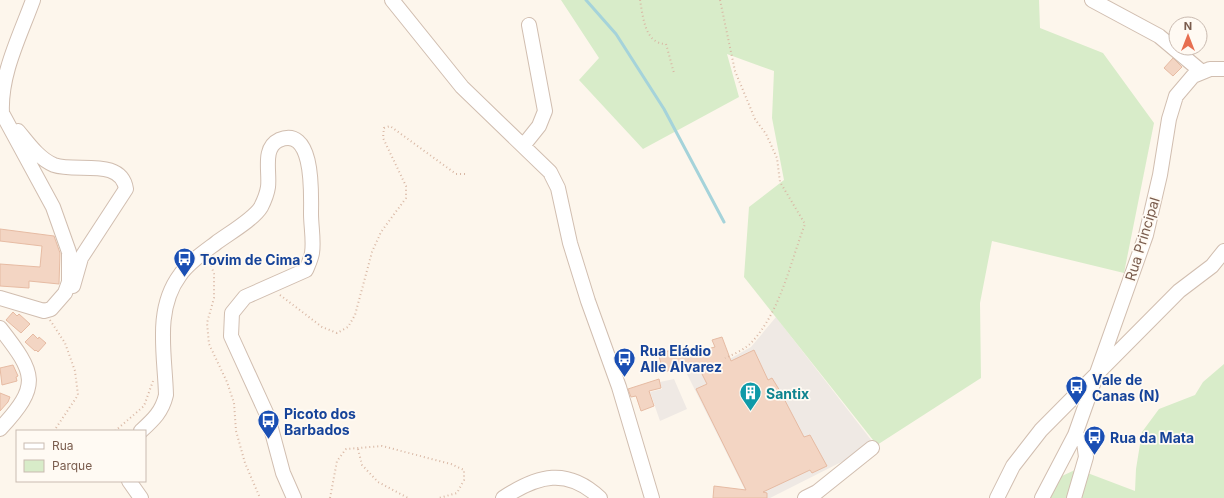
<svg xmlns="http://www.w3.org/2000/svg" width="1224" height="498" font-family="Inter,sans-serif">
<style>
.industrial{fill:#efe9e4}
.green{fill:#d8ecc9}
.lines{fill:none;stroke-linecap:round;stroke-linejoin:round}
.stream{stroke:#a5d3da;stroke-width:3}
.building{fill:#f3d5c3;stroke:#e6bba3}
.minor-casing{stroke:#d1beb0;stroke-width:16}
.path{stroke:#d9b8a5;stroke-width:2;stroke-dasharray:1 3;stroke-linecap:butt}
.minor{stroke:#fff;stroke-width:14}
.labels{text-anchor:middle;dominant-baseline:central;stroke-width:3.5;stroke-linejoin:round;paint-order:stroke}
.street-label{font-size:14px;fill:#7a5c4d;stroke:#fffaf3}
.transit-label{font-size:14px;font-weight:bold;fill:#164399;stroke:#fffaf3;text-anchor:start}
.culture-label{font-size:14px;font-weight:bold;fill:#0d838f;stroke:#fffaf3;text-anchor:start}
</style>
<rect width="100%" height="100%" fill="#fdf6ec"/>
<path class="industrial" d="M776,317L875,445L770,498H749L687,374L726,361L751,347Z
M674,379L687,409L660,421L650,392L662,389L660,382Z"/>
<path class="green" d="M561,0H1039L1040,28L1103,53L1154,123L1124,273L992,241L980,303L981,378L877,445L744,277L749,207L784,180L772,118L774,71L727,54L739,97L643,149L579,80L599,58Z
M1224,364V498H1047L1062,476L1077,469L1135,491L1136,469L1142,432L1159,409L1195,395L1203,382Z"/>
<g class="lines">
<path class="stream" d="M586,0L616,34L664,109L724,222"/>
</g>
<path class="building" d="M1173,58L1182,67L1173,76L1164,68Z
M0,229L54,236L60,253L59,284L29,281V288L0,286V264L40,267L42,246L0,241Z
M13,312L17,316L19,314L30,324L21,333L6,320Z
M33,334L38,339L39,337L46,343L38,352L36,350L35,351L25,342Z
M722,337L731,361L754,350L768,380L772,378L780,391L804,437L810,435L827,466L812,473L810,470L763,492L767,493V498H713L714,486L746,490L696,389L707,384L697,364L663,372L659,356L660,355V353L676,349L677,351L682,349L684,355L715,347L712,340Z
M13,365L18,376L16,377L17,381L2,385L0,368Z
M659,379L661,388L649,391L654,406L641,411L636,396L631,397L628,389Z
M0,393L10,397L8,402L0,411Z"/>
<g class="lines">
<defs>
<path id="minor" d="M392,0L462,87L550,172L558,188L570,243L588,301L619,387L652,498
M1092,0L1159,36L1202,72
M18,131C28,143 39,159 54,165C76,173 121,157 126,189L81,258L73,286
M523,146L539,126L545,111L529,25
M0,298L44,311L51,309L65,293L69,282V252L53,207L2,113C0,74 20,36 33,0
M0,328C36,374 41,385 0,429
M141,431C153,420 162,412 166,395C165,355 154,310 180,275C188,263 204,252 216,243C228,234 254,219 261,207C264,201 267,194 268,187C270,172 262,148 279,140C315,125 311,196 311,214C311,226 314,241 312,253C311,259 308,265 306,270L245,297L232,313L231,336L268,417L283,473L294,498
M129,481L141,498
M503,498C538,475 567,467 600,498
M805,498L817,492L872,448
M997,498L1013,466L1041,430L1179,291L1212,266L1224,251
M1042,498L1075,435L1146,235L1160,175L1169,119L1176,96L1193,76L1210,69H1224
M1074,498L1086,457L1084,442L1075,435"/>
</defs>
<use href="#minor" class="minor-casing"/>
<path class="path" d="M640,0C643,17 645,44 666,44L674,73
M720,0L735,71L755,119L766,134L777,158L780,182L805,224C790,263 781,311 751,343C744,350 734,354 725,358
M210,262L214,274V298L207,323L209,344L227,382L234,403L236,431L245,463L260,498
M280,295L322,327L337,333L348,327L355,315L372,252L381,232L406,198V186L383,138L384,128L390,126L456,174H466
M50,320L65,343L75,371L78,395L54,431
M115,431L144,406L153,381
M358,449L362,465L378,482L408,498
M330,498L337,461L346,449L382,446L451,464L464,470V480L457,493L439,498"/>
<use href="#minor" class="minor"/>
</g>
<defs>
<symbol id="bus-pin" viewBox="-11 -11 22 30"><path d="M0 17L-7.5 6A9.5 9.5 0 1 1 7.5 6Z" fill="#1a4fb4" stroke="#fffaf3"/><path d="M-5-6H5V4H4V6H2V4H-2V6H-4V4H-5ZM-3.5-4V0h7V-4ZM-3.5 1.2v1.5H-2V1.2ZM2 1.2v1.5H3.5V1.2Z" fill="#fff"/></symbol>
<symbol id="building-pin" viewBox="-11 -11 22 30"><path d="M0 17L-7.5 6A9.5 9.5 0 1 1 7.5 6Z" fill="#0f9aa8" stroke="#fffaf3"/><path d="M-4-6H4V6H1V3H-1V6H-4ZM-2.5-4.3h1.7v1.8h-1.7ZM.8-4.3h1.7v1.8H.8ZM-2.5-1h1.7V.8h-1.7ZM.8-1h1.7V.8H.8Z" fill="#fff"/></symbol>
</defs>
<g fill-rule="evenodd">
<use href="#bus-pin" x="172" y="246" width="25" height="34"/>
<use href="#bus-pin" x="612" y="346" width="25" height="34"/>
<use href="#bus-pin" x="1064" y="374" width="25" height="34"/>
<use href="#building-pin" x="738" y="380" width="25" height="34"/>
<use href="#bus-pin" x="256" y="408" width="25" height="34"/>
<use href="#bus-pin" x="1082" y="424" width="25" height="34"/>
</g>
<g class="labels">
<g class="street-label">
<text transform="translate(1142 239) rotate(-73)">Rua Principal</text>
</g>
<g class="transit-label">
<text x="200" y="259">Tovim de Cima 3</text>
<text x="640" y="350">Rua Eládio<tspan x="640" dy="16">Alle Alvarez</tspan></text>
<text x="1092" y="379">Vale de<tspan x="1092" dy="16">Canas (N)</tspan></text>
<text x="284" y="413">Picoto dos<tspan x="284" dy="16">Barbados</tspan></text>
<text x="1110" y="437">Rua da Mata</text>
</g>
<g class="culture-label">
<text x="766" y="393">Santix</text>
</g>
</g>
<rect x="16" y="430" width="130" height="52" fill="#fffaf3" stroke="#cabbb1"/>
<rect x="24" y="443" width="20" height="6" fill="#ffffff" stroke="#cabbb1"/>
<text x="52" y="450" font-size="12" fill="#7a5c4d">Rua</text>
<rect x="24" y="460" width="20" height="12" fill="#d8ecc9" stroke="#cabbb1"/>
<text x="52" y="470" font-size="12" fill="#7a5c4d">Parque</text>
<g transform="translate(1188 36)"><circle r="19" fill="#fffaf3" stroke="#cabbb1"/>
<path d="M0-3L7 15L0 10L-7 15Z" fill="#e76f51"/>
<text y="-6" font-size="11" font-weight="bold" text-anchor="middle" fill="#7a5c4d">N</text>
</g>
</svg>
